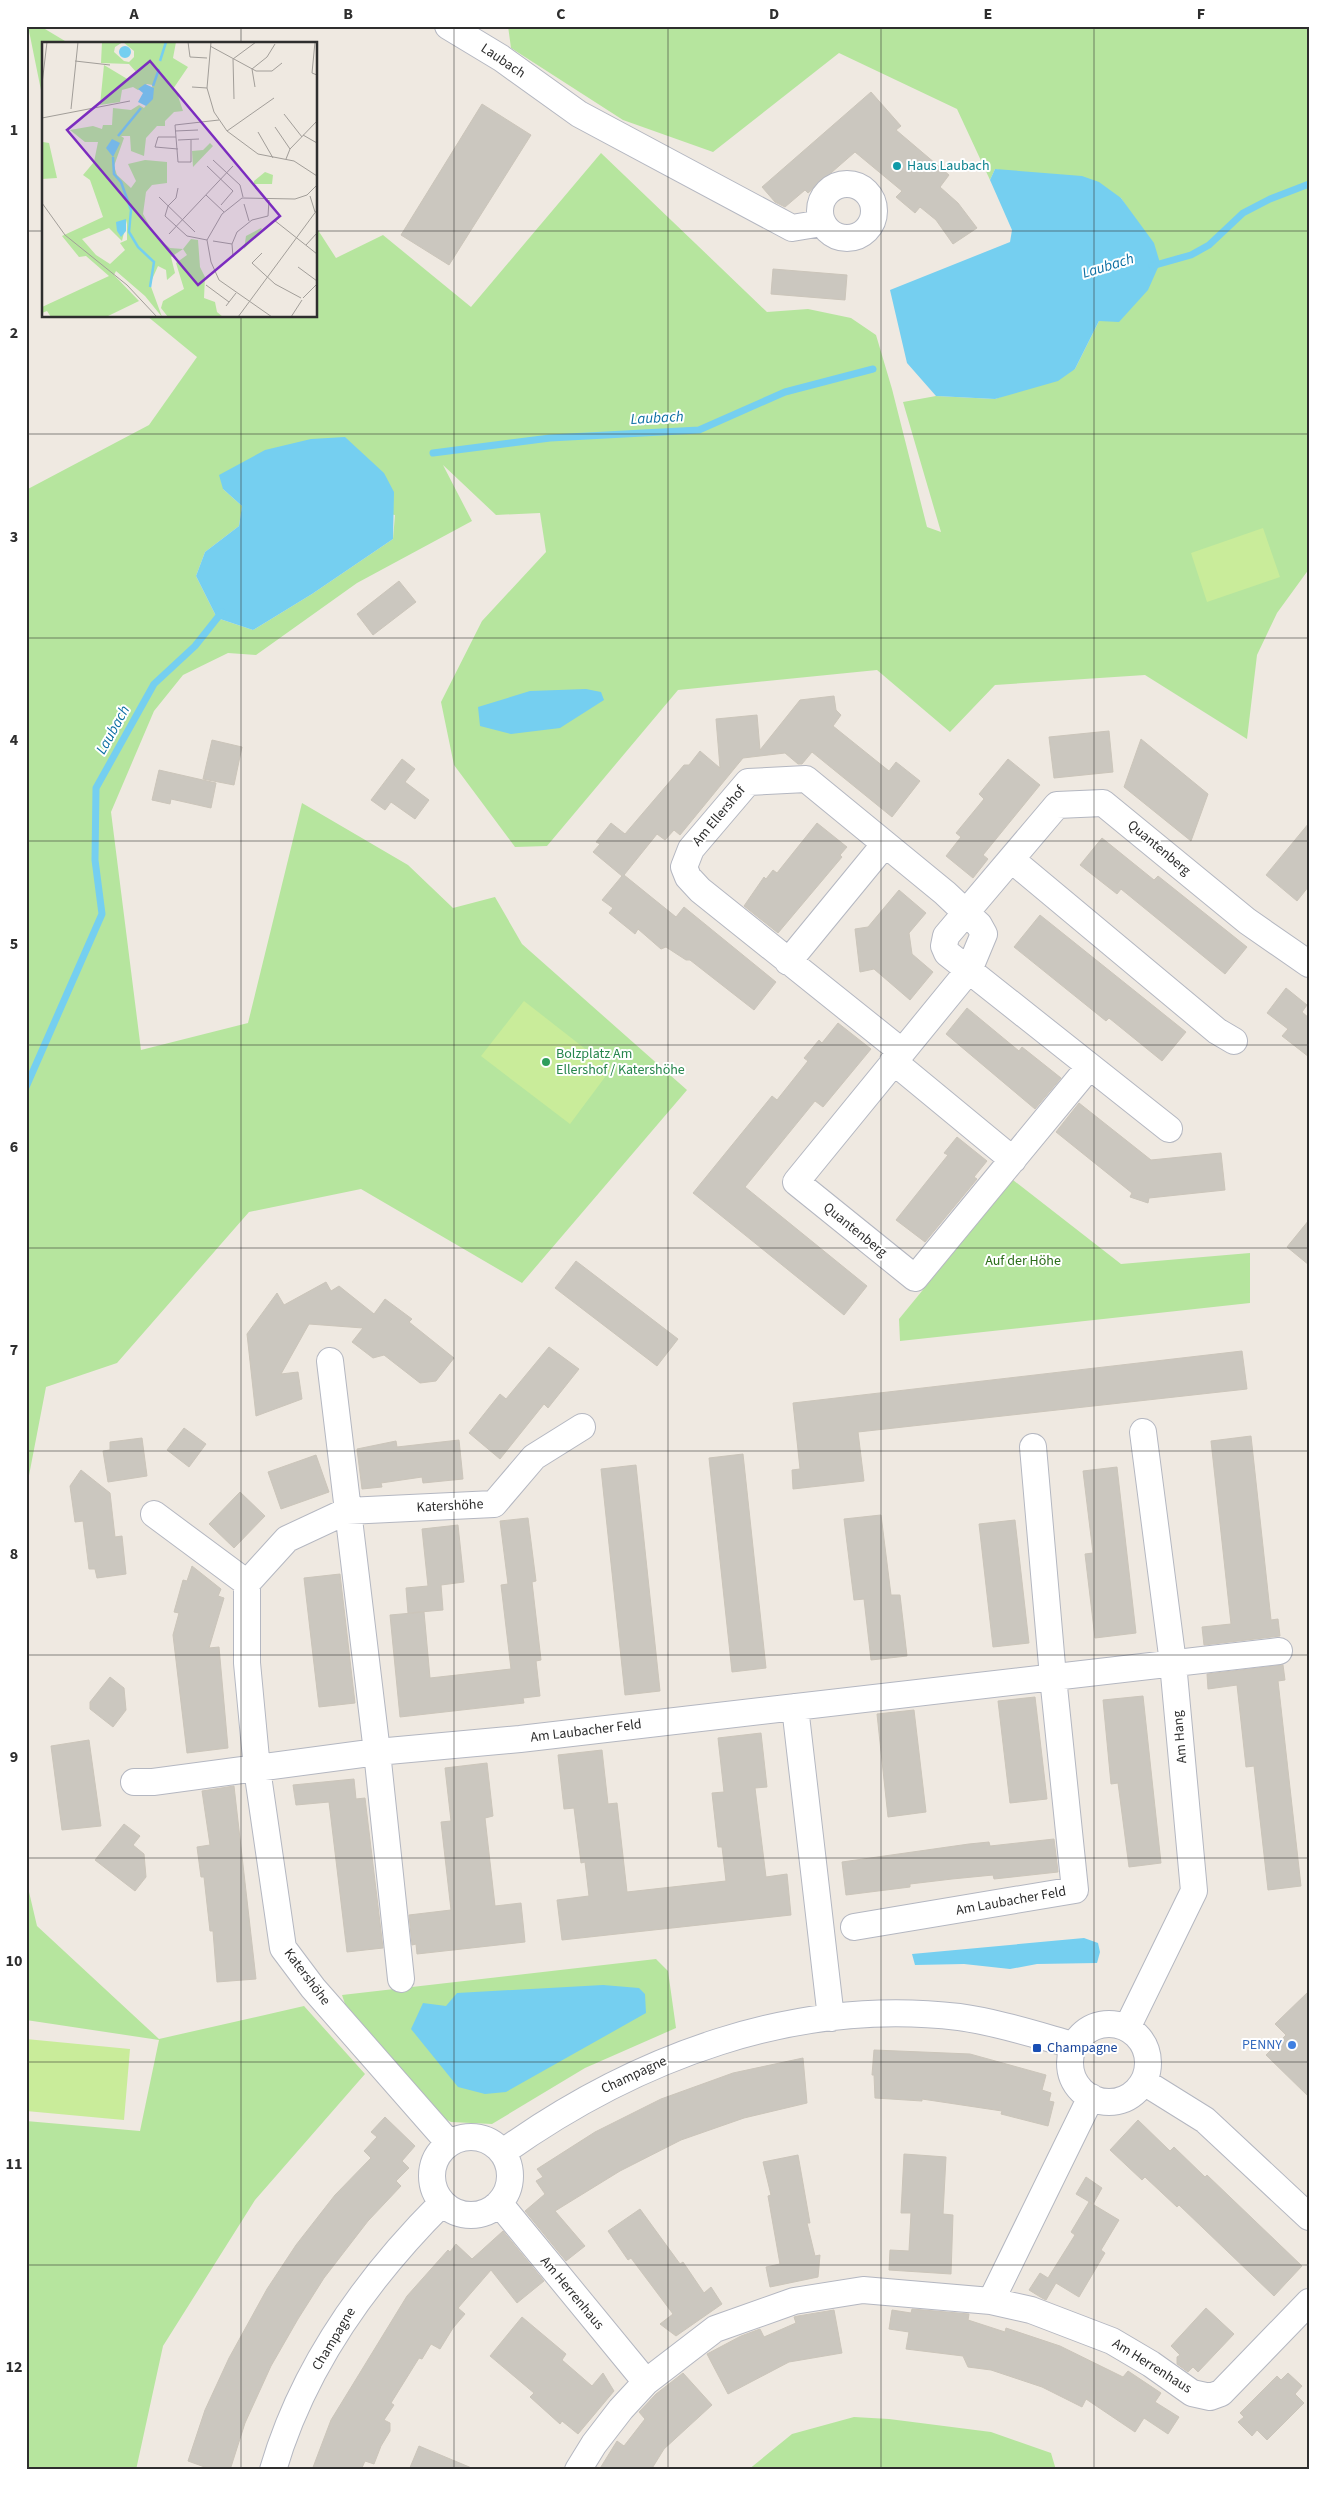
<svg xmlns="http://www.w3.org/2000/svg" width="1335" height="2496" font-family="'Source Sans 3',sans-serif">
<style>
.green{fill:#b6e59e;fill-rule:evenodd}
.pitch{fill:#c9ec9a}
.water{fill:#75cff0}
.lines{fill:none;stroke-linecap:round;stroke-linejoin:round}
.stream{stroke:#75cff0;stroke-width:7}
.building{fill:#cbc7bf;stroke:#cbc5ba}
.minor-casing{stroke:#b4b7c1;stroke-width:28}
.minor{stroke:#fff;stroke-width:26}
.grid{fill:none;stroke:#2e2e2e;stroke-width:1;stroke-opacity:0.55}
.culture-dot{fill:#0f9aa8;stroke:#fff;stroke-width:2}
.leisure-dot{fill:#2e9e5b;stroke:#fff;stroke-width:2}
.shop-dot{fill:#3f7fe0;stroke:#fff;stroke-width:2}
.transit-dot{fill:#1a4fb4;stroke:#fff;stroke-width:2}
.labels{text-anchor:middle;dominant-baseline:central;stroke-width:4;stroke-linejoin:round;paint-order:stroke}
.street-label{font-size:14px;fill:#2e2e2e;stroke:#fff}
.culture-label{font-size:14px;fill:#0d838f;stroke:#fff;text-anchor:start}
.leisure-label{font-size:14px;fill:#27864d;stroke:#fff;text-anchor:start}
.park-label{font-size:14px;fill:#2c6e1b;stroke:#fff}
.shop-label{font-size:14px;fill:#366cbe;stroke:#fff;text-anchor:end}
.transit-label{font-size:14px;fill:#164399;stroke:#fff;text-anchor:start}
.water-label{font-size:15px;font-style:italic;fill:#0d6fa3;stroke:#fff}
.inset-river{fill:none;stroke:#75cff0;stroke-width:2.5}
.inset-road{fill:none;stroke:#a29e99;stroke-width:1}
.view{fill:#7b2cbf;fill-opacity:0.15;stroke:#7b2cbf;stroke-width:2.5}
.inset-edge{fill:none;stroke:#2e2e2e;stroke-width:2.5}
.neatline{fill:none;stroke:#2e2e2e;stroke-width:2}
.grid-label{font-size:16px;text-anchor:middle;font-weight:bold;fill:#2e2e2e}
</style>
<rect width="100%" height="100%" fill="#efe9e1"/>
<path class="green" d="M28,26H40L70,44H44V105Z
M508,26H1309V569L1277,613L1257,655L1247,739L1145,675L995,685L950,732L877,670L678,690L547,846L515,847L454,765L441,702L482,621L546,552L540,513L496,515L443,465L472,521L357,583L256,655L228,653L183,675L154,711L111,812L141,1050L248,1023L302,803L408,865L453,908L495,897L522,944L687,1090L522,1283L361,1189L249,1212L117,1363L46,1387L26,1491V490L149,425L197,357L147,316H316V227L336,258L383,235L471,307L601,153L767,312L808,309L851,318L876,335L892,389L927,527L941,532L903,402L936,396L995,399L1075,369L1099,321L1133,217L1121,198L995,169L990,180L957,109L839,53L713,152L623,120L511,48ZM223,489L395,515L393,539L312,594L253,630L217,618L196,576L205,552L239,526L242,506Z
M1013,1180L1121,1264L1250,1253V1303L900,1341L899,1319Z
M26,1879L37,1926L159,2039L304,2006L365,2074L255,2200L163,2346L136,2470H26V2121L140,2131L159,2040L26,2020Z
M656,1959L668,1971L676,2028L585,2068L492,2124L451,2122L440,2116L345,2004L342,1995Z
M854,2417L889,2419L991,2432L1051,2453L1056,2470H748L792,2434Z"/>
<path class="pitch" d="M1263,528L1280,577L1207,602L1191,553Z
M524,1001L611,1069L570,1124L481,1056Z
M26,2039L130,2049L124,2120L26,2111Z"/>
<path class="water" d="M995,169L1082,176L1099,182L1121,198L1154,243L1160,263L1148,290L1119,322L1099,321L1075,369L1058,381L995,399L936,396L907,363L890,290L1010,242L1012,230L990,180Z
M345,437L384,473L394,492L393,539L312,594L253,630L217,618L196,576L205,552L239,526L242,506L223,489L219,475L265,450L311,439Z
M586,689L601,692L604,700L560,728L511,734L480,726L478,707L530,691Z
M1084,1938L1098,1943L1100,1952L1097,1963L1037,1964L1010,1969L964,1964L915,1965L912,1954Z
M603,1985L639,1988L645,1994L646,2013L506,2092L485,2094L458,2087L411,2029L423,2003L446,2006L457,1993Z"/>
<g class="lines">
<path class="stream" d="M1152,266L1191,255L1209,245L1243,213L1270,199L1309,184
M433,453L550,438L699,430L785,392L873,369
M26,1087L102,914L95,860L96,788L154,684L195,646L222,612"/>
</g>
<path class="building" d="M871,92L901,126L896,130L949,175L940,187L958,203L977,228L953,244L936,220L920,207L915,213L896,197L902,191L855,152L808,193L805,190L785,207L775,202L762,187Z
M482,104L531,135L449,265L401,235Z
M773,269L847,275L845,300L771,294Z
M399,581L416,602L373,635L357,614Z
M834,696L836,710L841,715L833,726L889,771L896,762L920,781L892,817L812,752L802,764H798L785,753L743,758L680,835L674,830L665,840L657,834L624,875L676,917L684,907L776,982L754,1010L690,960H686L666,947L661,949L638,929L635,934L609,913L613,908L602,900L622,876L593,852L600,844L596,842L611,823L625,834L684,765H689L700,751L720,768L716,719L757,715L760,750L800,700Z
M1109,731L1113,772L1054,778L1049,737Z
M1141,739L1208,794L1191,841L1124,787Z
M212,740L242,747L234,785L203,779Z
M402,759L415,769L405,782L429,800L415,819L391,802L385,810L371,800Z
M1008,759L1040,785L983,855L988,859L973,878L946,856L961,837L956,833L984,799L979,794Z
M159,770L216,783L211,808L171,799L170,804L152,800Z
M817,823L847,847L840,855L842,857L778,933L744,906L764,877L766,879L773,870L777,873Z
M1309,823V886L1297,901L1266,875Z
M1102,838L1154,880L1158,876L1247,947L1225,974L1121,889L1117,894L1080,865Z
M899,890L926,913L909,933L912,954L933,972L910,1000L874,969L860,972L855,929L868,927Z
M1040,915L1186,1032L1162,1061L1109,1018L1106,1021L1014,947Z
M1286,988L1307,1005L1302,1012L1309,1018V1057L1282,1036L1288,1029L1267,1013Z
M967,1008L1019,1051L1022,1047L1061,1078L1035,1109L946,1034Z
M838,1023L871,1049L823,1107L815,1101L745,1187L867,1286L844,1315L693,1193L772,1096L777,1100L808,1061L804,1058L819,1040L822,1043Z
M1079,1103L1151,1160L1221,1153L1225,1190L1149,1198L1148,1203L1130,1197L1132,1193L1056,1132Z
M957,1137L987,1161L974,1177L977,1179L925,1242L896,1220L948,1155L944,1153Z
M1309,1220V1265L1287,1247Z
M576,1261L678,1339L657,1366L555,1288Z
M326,1282L331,1291L339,1286L374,1314L385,1299L412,1319L409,1322L454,1358L436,1381L420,1383L384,1355L373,1358L352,1342L363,1328L309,1324L281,1374L298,1372L302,1399L256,1416L247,1334L277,1293L284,1305Z
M549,1347L579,1369L548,1408L544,1404L500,1459L469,1433L500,1394L506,1399Z
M1242,1351L1247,1389L858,1432L864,1481L793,1489L792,1470L800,1469L793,1403Z
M184,1428L206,1444L189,1467L167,1450Z
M1251,1436L1271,1620L1278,1619L1280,1636L1204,1645L1202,1627L1231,1624L1211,1441Z
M142,1438L147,1476L108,1482L103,1451L110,1450V1442Z
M459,1440L463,1479L423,1483L422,1477L381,1483L382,1487L362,1489L357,1449L396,1441L397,1447Z
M743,1454L766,1668L732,1672L709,1458Z
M316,1455L329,1492L281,1509L268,1472Z
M636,1465L660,1691L625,1695L601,1469Z
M1117,1467L1136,1633L1095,1638L1085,1554L1093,1553L1083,1471Z
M81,1470L110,1493L115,1537L122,1536L126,1574L97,1578L95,1569H89L83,1521L75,1522L70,1486Z
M240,1492L265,1516L234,1548L209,1524Z
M881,1515L891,1595H900L907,1656L871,1660L864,1599L854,1600L844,1519Z
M528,1518L536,1581L532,1582L541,1660L536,1661L540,1696L523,1698L524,1703L400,1717L390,1615L424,1612L430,1678L511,1669L501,1585L508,1584L500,1521Z
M1015,1520L1029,1643L993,1647L979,1524Z
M458,1525L464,1582L441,1585L443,1610L408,1613L406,1588L428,1586L422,1529Z
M192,1566L221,1589L218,1596L224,1598L209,1648L219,1647L228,1748L187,1753L173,1635L179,1613L174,1612L183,1580L187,1581Z
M340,1574L355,1703L319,1707L304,1578Z
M1283,1665L1285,1680L1278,1681L1301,1886L1268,1890L1254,1766L1246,1767L1237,1685L1208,1689L1207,1674Z
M110,1677L124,1688L126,1710L113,1727L90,1709V1702Z
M1143,1696L1161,1863L1129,1867L1118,1783L1111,1784L1103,1700Z
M1035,1697L1047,1799L1010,1803L998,1701Z
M914,1710L926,1812L888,1817L877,1714Z
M761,1733L767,1787L755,1788L766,1877L787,1874L791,1915L562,1940L557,1900L589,1896L585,1862L581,1863L574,1808L564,1809L558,1755L602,1750L608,1804L617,1803L627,1892L726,1881L722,1847H718L712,1793L724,1792L718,1738Z
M89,1740L101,1826L62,1830L51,1746Z
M487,1763L493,1816L485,1818L495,1906L521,1903L525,1942L417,1954L416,1944L412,1945L409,1915L451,1910L441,1822L451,1821L445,1768Z
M354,1779L356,1799L365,1798L383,1948L347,1952L329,1802L296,1805L293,1785Z
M234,1786L256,1979L217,1982L213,1931H210L204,1877H201L197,1847L210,1845L202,1791Z
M124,1824L140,1836L133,1845L144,1854L146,1877L135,1891L95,1860Z
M1054,1839L1058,1872L994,1879L993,1875L952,1879L910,1884V1887L846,1895L842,1862L969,1844L989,1842L990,1846Z
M1309,1991V2097L1266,2055L1286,2035L1275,2024Z
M874,2050L970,2054L1046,2075L1042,2090L1051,2093L1049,2101L1054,2102L1048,2126L1001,2114L1002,2111L922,2099V2101L875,2098L874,2075H872Z
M803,2058L807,2103L744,2118L681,2140L620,2171L555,2211L585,2246L566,2261L525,2211L545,2194L536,2181L543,2177L537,2169L595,2132L661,2099L733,2073Z
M385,2117L415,2146L402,2161L409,2168L396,2181L401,2186L368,2221L324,2278L298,2319L271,2366L245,2423L230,2470H213L188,2461L205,2410L229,2358L267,2289L296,2245L335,2195L371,2158L364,2151L377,2137L371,2132Z
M1138,2120L1170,2151L1174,2147L1205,2177L1207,2175L1302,2266L1274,2296L1179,2205L1177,2207L1145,2177L1142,2180L1110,2150Z
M904,2154L946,2157L943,2214L953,2215L951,2274L889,2270L890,2250L909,2251L911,2213H901Z
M798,2155L810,2223H807L815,2256L820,2255L818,2277L770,2287L766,2267L780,2264L768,2196L771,2195L763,2162Z
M1086,2177L1102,2188L1093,2204L1076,2194Z
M1089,2202L1119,2220L1101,2250L1105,2253L1079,2297L1056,2283L1046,2300L1042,2298L1029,2290L1040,2273L1048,2278L1075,2235L1071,2232Z
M640,2209L680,2264L683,2262L704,2293L711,2287L722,2304L676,2336L660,2324L673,2314L631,2258L628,2260L608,2231Z
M503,2231L544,2281L517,2303L491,2270L458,2308L465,2314L453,2328L440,2349L431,2344L422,2359L419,2358L391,2403L394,2405L384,2420L390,2423V2431L381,2446L374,2464L365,2461L361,2470H312L331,2420L407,2296L448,2250L450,2252L456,2244L472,2259Z
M1206,2308L1234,2334L1198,2372L1193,2367L1188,2372L1177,2364V2357L1180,2355L1171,2346Z
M912,2309L969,2314L968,2320L1005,2332L1006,2328L1060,2346L1123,2377L1128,2371L1161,2393L1155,2402L1179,2417L1168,2434L1144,2418L1135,2432L1086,2399L1082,2407L1042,2387L991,2370L968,2367L963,2356L906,2349L909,2332L889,2329L892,2310L911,2313Z
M834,2310L842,2353L789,2362L728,2394L707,2354L741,2336L760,2329L764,2337L796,2323L794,2317L798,2316Z
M522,2317L566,2354L562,2360L592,2386L603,2373L614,2391L578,2434L562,2421L560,2424L530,2397L534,2393L490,2356Z
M683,2373L712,2405L664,2449L651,2470H599L617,2441L624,2446L645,2419L639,2412L656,2394Z
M1288,2373L1302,2386L1295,2394L1304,2403L1267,2440L1257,2430L1252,2436L1238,2422L1244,2417L1240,2413L1277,2376L1281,2380Z
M419,2446L474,2469V2470H409Z"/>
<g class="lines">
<defs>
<path id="minor" d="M448,26L501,58L579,114L792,228L822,223
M820 211a27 27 0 1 1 54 0a27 27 0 1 1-54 0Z
M1012,860L1217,1031L1234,1041
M788,962L884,845
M901,1051L700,890L688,877L684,867L691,849L748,782L806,779L945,893L979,925L984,934L969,970L796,1182L915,1278L1089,1067
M893,1061L1013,1160
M1169,1129L947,953L944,946L946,936L1057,805L1103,803L1247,921L1309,964
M330,1361L377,1752L401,1979
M154,1514L247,1583
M795,1707L831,2018
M134,1782H153L377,1752L520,1739L1279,1651
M854,1927L1075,1890L1053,1677L1033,1447
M1070 2063a39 39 0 1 1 78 0a39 39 0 1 1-78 0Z
M1127,2028L1194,1891L1173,1663L1143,1432
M1144,2082L1205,2120L1309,2217
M432 2176a39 39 0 1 1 78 0a39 39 0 1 1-78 0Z
M449,2143L313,1988L283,1948L257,1769L247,1663V1583L287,1539L347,1511L494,1504L534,1457L582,1427
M503,2152C635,2058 795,1997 959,2017C996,2022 1037,2035 1073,2045
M499,2203L646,2382
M991,2301L1091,2097
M273,2470C303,2367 367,2278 442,2203
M578,2470L594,2444L621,2409L646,2382L715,2329L794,2301L863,2290L991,2301L1031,2310L1112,2341L1151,2364L1192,2393L1210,2397L1221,2393L1309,2302"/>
</defs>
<use href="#minor" class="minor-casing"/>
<use href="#minor" class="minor"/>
</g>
<path class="grid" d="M241,26V44M454,26V2470M668,26V2470M881,26V2470M1094,26V2470M26,231H44M316,231H1309M241,316V2470M26,434H1309M26,638H1309M26,841H1309M26,1045H1309M26,1248H1309M26,1451H1309M26,1655H1309M26,1858H1309M26,2062H1309M26,2265H1309"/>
<circle class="culture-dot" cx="897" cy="166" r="5"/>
<circle class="leisure-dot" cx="546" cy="1062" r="5"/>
<circle class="shop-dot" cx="1292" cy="2045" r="5"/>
<rect class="transit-dot" x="1032" y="2043" width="10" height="10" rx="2.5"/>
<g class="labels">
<g class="street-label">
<text transform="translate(503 61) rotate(34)">Laubach</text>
<text transform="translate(719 816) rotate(-50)">Am Ellershof</text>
<text transform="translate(1159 848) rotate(40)">Quantenberg</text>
<text transform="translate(855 1230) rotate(39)">Quantenberg</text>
<text transform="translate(450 1506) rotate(-3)">Katershöhe</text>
<text transform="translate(586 1731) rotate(-7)">Am Laubacher Feld</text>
<text transform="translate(1180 1737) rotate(-95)">Am Hang</text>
<text transform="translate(1011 1901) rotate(-10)">Am Laubacher Feld</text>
<text transform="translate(307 1977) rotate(53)">Katershöhe</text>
<text transform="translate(634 2075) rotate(-25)">Champagne</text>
<text transform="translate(572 2293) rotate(50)">Am Herrenhaus</text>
<text transform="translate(334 2339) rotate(-59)">Champagne</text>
<text transform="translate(1152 2366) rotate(32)">Am Herrenhaus</text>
</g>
<g class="culture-label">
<text x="907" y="166">Haus Laubach</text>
</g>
<g class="leisure-label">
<text x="556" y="1054">Bolzplatz Am<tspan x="556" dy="16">Ellershof / Katershöhe</tspan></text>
</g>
<g class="park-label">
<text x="1023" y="1261">Auf der Höhe</text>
</g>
<g class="shop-label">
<text x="1282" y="2045">PENNY</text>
</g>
<g class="transit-label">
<text x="1047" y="2048">Champagne</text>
</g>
<g class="water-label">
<text transform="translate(1108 266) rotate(-17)">Laubach</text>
<text transform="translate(657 418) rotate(-3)">Laubach</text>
<text transform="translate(113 730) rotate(-61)">Laubach</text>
</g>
</g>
<g transform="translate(42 42)">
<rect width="275" height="275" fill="#efe9e1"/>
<path d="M60,0H134L131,16L146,25L131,47L134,48L141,69L132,70L123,79V84H115L104,96L102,114L89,109L88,94H79L82,96L72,124L75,133L89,146L94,139L86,122L103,118L125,120V141L110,143L104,150L101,172L113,194L128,206L141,207L149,197L156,198L158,225L163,235L162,256L173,260L175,270L181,275H192H126L119,266L121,259L142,247L134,221L145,213L141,207L129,215L133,231L125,238L124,228L116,224L108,242L120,275L103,254L74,229L72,233L97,259L64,275H9L5,269L0,271V265L67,234L44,214L37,215L20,194L61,175L48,138L41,133L52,120L56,100H43L28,88L51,84L60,87L61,83H70L71,66L89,68L97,63L102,66L111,55L110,43L105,42L96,48L91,45L80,48L78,60L58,63L62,23L87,38L95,31L87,22L59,21ZM81,0L92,9V15L87,20L82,19L72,10L73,5ZM85,178V198L78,201L83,208L68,222L54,213L40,197L67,186L80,199ZM0,95L1,100L7,101L15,136L0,137ZM168,101L171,104L151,125L150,109L161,108ZM223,130L231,133L230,142H212V139ZM219,186L220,187L202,207L204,194Z" fill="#b6e59e" fill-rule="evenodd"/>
<path d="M77 10a6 6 0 1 1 12 0a6 6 0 1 1-12 0ZM103,42L112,46L111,57L104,64L96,60L101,51L96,47ZM70,97L78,101L71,115L64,106ZM84,177V189L79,195L75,189L74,180Z" fill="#75cff0"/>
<path class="inset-river" d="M118,19L124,0M111,44L117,27M76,94L99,66M71,115L72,132L79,140L89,168L87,190L96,205L112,220L108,245"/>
<path class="inset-road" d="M146,0L148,15L165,16M169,0L165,46L172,70L185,89L216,112L252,119L275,134M273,0L270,31L275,33M168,4L214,29H230L240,21M33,19L68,23M0,42L5,0M150,45L165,46M213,45L210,27L225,15L233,2M192,57L191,17L214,0M29,67L36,0M242,72L260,95M0,76L88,59M233,85L248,107M133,89L156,88M185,89L232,56M216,90L231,116M261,93L275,101M134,95H116L113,105L136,107M136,98L157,97M149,98V120H136L133,83L177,78M244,117L248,107L275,79M171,118L198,143L201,155M165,124L191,149L179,163M136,146L134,156L126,164L123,174L145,194L165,198M164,153L182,170M268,154L273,170M117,155L153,190M0,161L23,193L85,243L115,275M202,162L207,179M232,178L275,212M127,192L191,124M171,199L190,202M264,203L275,191M220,211L210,221L233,242L259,256M191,215L190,202L195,190L210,178L226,174L227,158M256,225L275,239M164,243L187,260M261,256L275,242M184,264L194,251M196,275L275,168M230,275L177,238L169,220L165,198L180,172L200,156L253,157L265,153L275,143M249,275L260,258"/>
<path class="view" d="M108,19L238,174L156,243L25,88Z"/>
<rect width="275" height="275" class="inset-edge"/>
</g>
<rect width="1335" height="2496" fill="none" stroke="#ffffff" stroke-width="55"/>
<rect x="28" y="28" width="1280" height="2440" class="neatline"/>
<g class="grid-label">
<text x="134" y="19">A</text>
<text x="348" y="19">B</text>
<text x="561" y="19">C</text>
<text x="774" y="19">D</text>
<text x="988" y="19">E</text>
<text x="1201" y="19">F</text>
<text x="14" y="135">1</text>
<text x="14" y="338">2</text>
<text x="14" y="542">3</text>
<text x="14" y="745">4</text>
<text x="14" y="949">5</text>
<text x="14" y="1152">6</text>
<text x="14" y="1355">7</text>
<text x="14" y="1559">8</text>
<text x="14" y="1762">9</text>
<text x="14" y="1966">10</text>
<text x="14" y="2169">11</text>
<text x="14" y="2372">12</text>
</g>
</svg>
